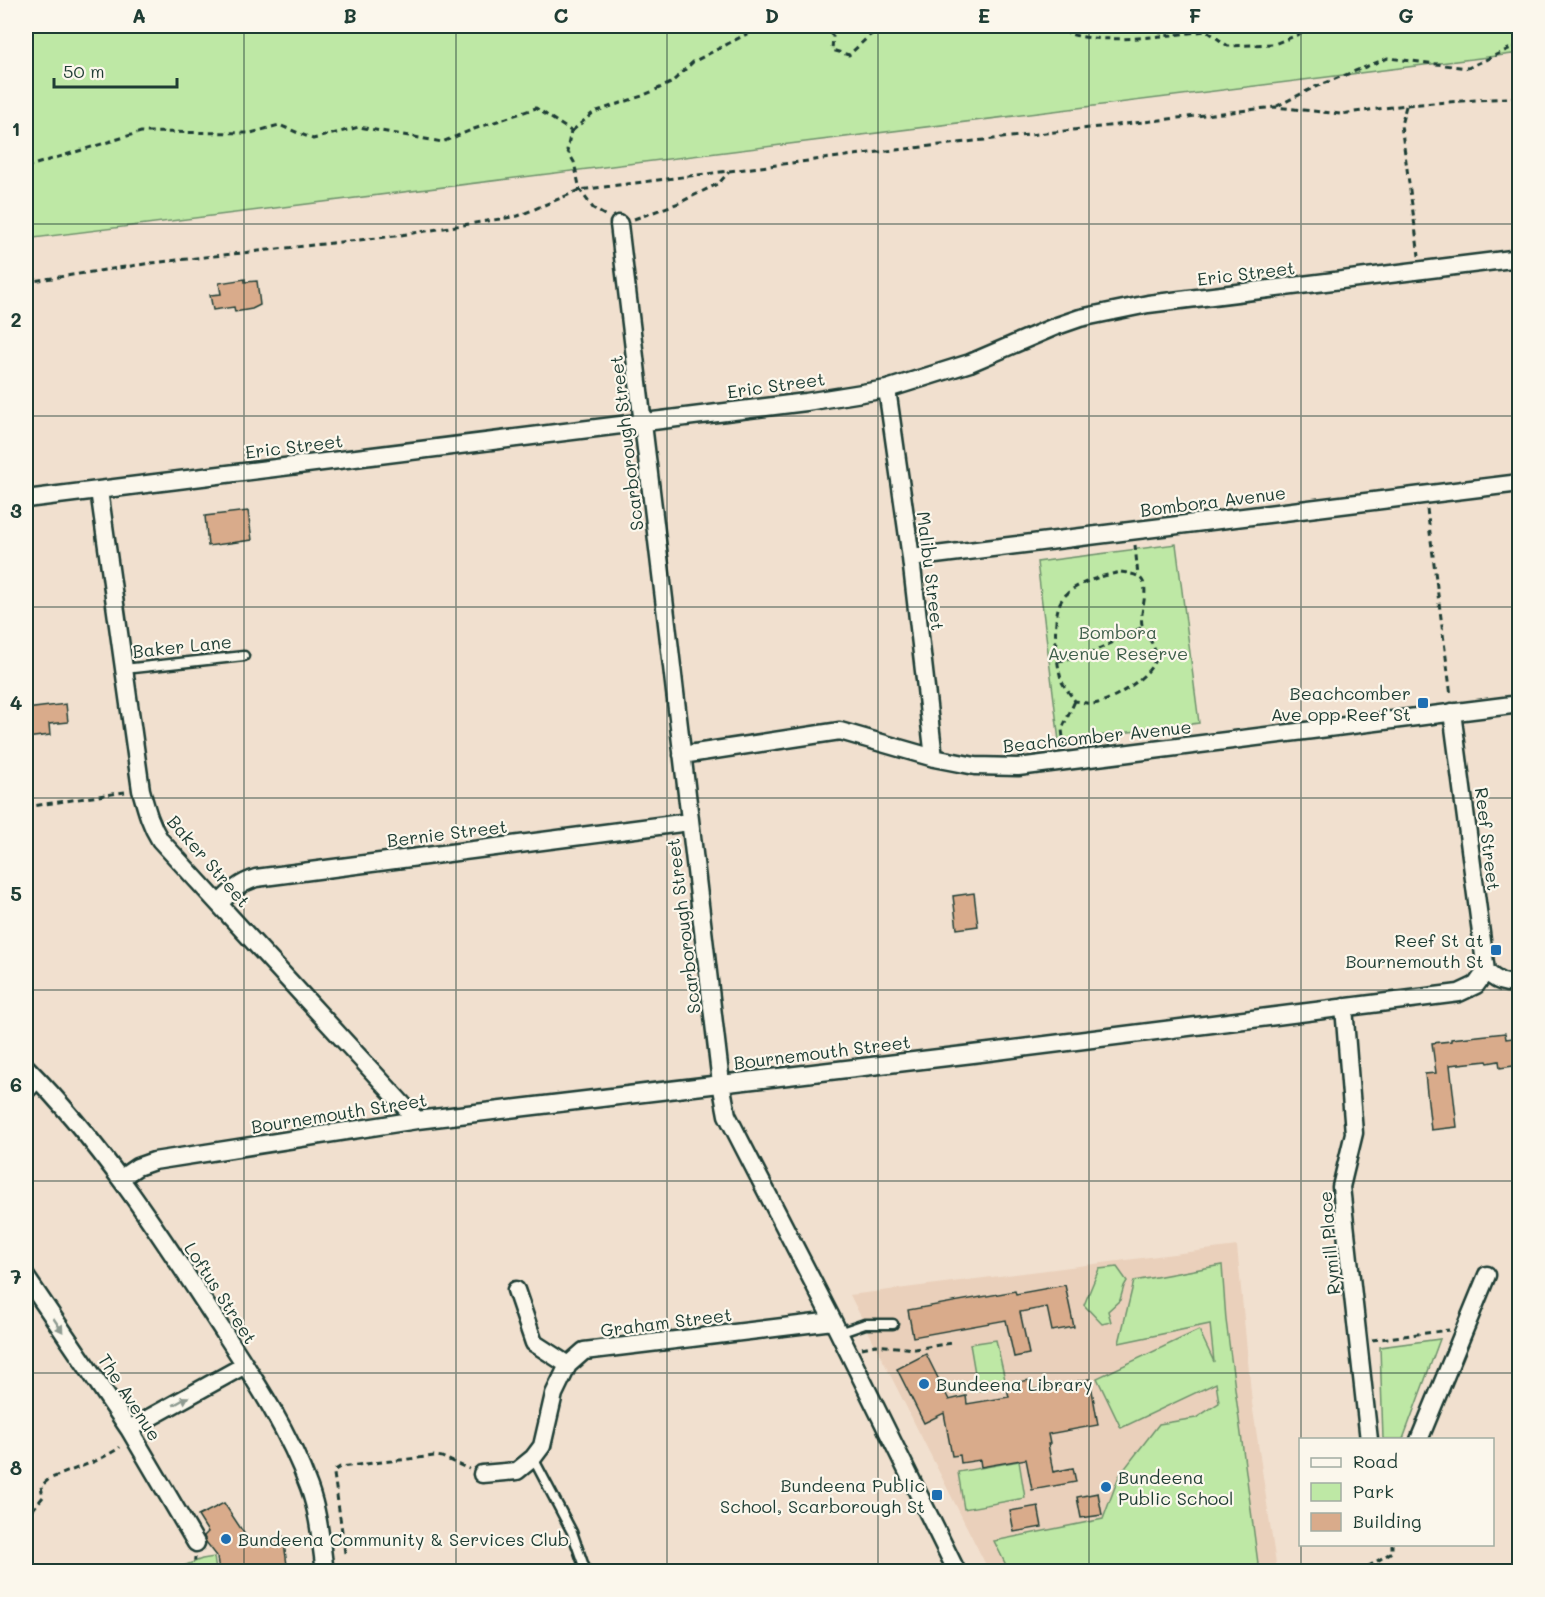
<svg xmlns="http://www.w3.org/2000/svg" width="1545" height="1597" font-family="Mali,sans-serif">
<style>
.built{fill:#ead0bb}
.green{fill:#bee8a5;stroke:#6e926c;stroke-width:1.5}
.building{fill:#d9ab8b;stroke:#1f3d34;stroke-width:1.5}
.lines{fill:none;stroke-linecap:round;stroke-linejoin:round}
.lane-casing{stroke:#1f3d34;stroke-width:13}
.street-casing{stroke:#1f3d34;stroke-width:21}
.path{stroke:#1f3d34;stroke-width:3;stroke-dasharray:6 4.5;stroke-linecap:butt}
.lane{stroke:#fbf7ec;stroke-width:8}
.street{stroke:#fbf7ec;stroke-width:16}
.oneway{fill:#8d9a90}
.grid{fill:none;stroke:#1f3d34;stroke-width:1.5;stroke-opacity:0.55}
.poi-dot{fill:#1f6fb2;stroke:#fbf7ec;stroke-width:2}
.labels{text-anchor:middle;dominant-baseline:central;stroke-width:4.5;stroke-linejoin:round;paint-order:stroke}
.street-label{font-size:18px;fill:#1f3d34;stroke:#fbf7ec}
.park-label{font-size:18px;fill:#3f5f4b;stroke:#fbf7ec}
.poi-label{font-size:18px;fill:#1f3d34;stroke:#fbf7ec;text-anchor:end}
.neatline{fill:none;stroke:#1f3d34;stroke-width:2}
.grid-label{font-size:20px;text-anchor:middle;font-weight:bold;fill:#1f3d34}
</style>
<rect width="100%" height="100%" fill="#f1e0cf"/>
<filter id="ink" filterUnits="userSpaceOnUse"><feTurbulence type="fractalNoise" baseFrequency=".0167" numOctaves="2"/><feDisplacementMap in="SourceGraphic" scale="12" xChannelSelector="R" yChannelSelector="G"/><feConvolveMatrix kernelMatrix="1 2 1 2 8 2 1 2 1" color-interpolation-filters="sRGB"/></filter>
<g filter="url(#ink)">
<path class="built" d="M1237,1246L1252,1403L1277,1571H989L850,1295Z"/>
<path class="green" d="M26,26H1519L1520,53L26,239Z
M1176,544L1199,723L1059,741L1037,562Z
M1222,1265L1226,1320L1259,1571H1009L994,1541L1103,1519L1119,1476L1159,1424L1196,1418L1219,1403L1216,1383L1121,1428L1097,1378L1199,1330L1214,1362L1210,1324L1119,1343L1134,1281Z
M1117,1267L1127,1281L1124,1286L1120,1300L1108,1311L1111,1322L1102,1324L1084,1305L1099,1269Z
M1440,1339L1403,1439H1383L1380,1347Z
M996,1340L1006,1384L978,1391L970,1344Z
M1019,1461L1025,1498L964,1509L958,1472Z
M214,1557L216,1571H170L202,1559Z"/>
<path class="building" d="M245,279V282L257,281L260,305L252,309L235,312L234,307L213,310L210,295L221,294L219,283Z
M248,511L252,540L208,546L205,516Z
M66,704L68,722L49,724L50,735L26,738V709Z
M974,893L978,926L957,929L953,896Z
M1505,1033L1506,1039L1520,1037V1065L1500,1068L1499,1061L1488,1063L1487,1061L1450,1065L1457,1127L1431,1130L1425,1074L1436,1073L1432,1043L1451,1041V1039Z
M1065,1285L1074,1327L1052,1331L1047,1307L1020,1312L1029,1354L1014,1357L1006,1320L913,1337L908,1310L1015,1291L1016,1294Z
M926,1354L949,1400L966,1396L967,1404L1009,1397L1006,1384L1030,1380L1032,1390L1090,1379L1098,1425L1048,1434L1050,1444H1048L1053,1472L1073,1468L1076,1482L1032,1490L1026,1459L981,1467L980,1460L961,1463L960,1455L952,1456L944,1413L924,1423L897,1369Z
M1098,1493L1102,1515L1081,1518L1077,1497Z
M224,1503L249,1541L283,1536L288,1572H219L217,1556L206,1542L204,1536L208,1532L198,1516Z
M1038,1506L1042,1527L1014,1532L1010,1511Z"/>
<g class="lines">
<defs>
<path id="lane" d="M124,669L244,656
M839,1333L865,1324H893
M533,1458L572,1532L586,1572"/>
<path id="street" d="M619,224C655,510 686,797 721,1083L727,1115L833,1321L957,1572
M887,389L911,558L934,758
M99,490L141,790C146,808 150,824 160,840L417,1120
M26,499L806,402L887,389L970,363L1054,327L1080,318L1148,304L1520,258
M911,558L1520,483
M1452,712L1486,971
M682,755L840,731L934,758L975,766L1018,767L1520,704
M219,904C230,892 240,883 256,878L689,822
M1486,971C1496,981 1505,985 1520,983
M1344,1007L1354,1133L1341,1187L1369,1440
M26,1067C101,1143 156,1228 214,1317C249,1371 287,1426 309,1487C319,1514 321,1543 325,1572
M26,1091L37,1079
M121,1178L137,1167L154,1161L417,1120L981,1053L1459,993L1476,985L1486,971
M26,1277L129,1429L196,1543
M516,1290L534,1343L568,1365L584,1351L833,1321
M129,1429L245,1365
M1419,1440L1487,1275
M482,1474L517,1471L533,1458L542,1446L554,1394L568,1365"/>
</defs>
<use href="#lane" class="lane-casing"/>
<use href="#street" class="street-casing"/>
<path class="path" d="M822,26L833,36L832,50L849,55L869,36L883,26
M1053,26C1059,29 1067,33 1074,35C1112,44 1168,35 1207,31L1228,46L1274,44L1321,26
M1277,106L1315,87L1388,58L1468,68L1513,47H1520
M1406,106L1401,125L1419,256
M572,131L594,112L642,96L671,83L693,62L762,26
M26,167L141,132L251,133L279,125L313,139L359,127L442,142L474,129L536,108L571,131L567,150L574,162L580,190L593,208L606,216
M634,219L679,203L719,183L729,172
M26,282L151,263L395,236L518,216L580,190L870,153L1275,107L1341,114L1406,105L1520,97
M1427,509L1451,696
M1135,545L1138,576
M1121,572C1126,573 1135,574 1139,577C1152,586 1139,611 1142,625C1145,636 1158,646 1155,659C1151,676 1114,699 1098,703C1091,705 1083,702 1075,701C1071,695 1065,688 1062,682C1056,664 1052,620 1060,603C1070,583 1102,576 1121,572Z
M1058,661L1081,657L1129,635L1142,627
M1064,747L1062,729L1075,701
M26,807L125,792
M1372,1340L1449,1330
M862,1348L876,1345L915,1349L952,1343
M26,1518L43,1497L41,1486L49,1479L98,1460L118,1449L120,1447
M345,1553L334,1474L335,1470L340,1467L434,1456L442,1457L469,1469
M194,1572L195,1557
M1359,1572L1392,1552V1544"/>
<use href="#lane" class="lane"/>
<use href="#street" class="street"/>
</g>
<defs><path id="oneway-solid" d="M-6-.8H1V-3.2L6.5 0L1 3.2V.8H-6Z" transform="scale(1.5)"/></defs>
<g class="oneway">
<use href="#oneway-solid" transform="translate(58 1325) rotate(56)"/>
<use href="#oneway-solid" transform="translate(181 1401) rotate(-29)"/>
</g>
</g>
<path class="grid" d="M244,26V1572M456,26V1572M667,26V1572M878,26V1572M1089,26V1572M1301,26V1440M26,224H1520M26,416H1520M26,607H1520M26,798H1520M26,990H1520M26,1181H1520M26,1373H1520M1301,1544V1572"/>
<g class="poi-dot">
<rect x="1417" y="697" width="12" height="12" rx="3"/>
<rect x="1490" y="944" width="12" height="12" rx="3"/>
<circle cx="924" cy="1384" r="6"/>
<circle cx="1106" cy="1487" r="6"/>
<rect x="931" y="1489" width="12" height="12" rx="3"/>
<circle cx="226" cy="1539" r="6"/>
</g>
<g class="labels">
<g class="street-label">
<text transform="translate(1246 273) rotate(-7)">Eric Street</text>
<text transform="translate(776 385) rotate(-8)">Eric Street</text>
<text transform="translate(626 443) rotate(-97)">Scarborough Street</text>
<text transform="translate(294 446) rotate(-7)">Eric Street</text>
<text transform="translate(1213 501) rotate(-7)">Bombora Avenue</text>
<text transform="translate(931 571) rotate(83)">Malibu Street</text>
<text transform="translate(182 646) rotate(-6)">Baker Lane</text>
<text transform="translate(1097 736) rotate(-6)">Beachcomber Avenue</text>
<text transform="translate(447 833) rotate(-7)">Bernie Street</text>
<text transform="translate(1488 839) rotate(83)">Reef Street</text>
<text transform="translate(209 861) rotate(49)">Baker Street</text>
<text transform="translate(683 926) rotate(-97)">Scarborough Street</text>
<text transform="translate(822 1052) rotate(-7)">Bournemouth Street</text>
<text transform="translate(339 1113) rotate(-9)">Bournemouth Street</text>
<text transform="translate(1329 1243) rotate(-95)">Rymill Place</text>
<text transform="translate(221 1293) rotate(57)">Loftus Street</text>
<text transform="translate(666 1322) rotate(-7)">Graham Street</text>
<text transform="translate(130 1397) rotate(57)">The Avenue</text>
</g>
<g class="park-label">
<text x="1118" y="632">Bombora<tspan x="1118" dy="21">Avenue Reserve</tspan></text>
</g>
<g class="poi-label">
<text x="1411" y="693">Beachcomber<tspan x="1411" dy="21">Ave opp Reef St</tspan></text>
<text x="1484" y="940">Reef St at<tspan x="1484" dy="21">Bournemouth St</tspan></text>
<text x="936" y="1384" text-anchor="start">Bundeena Library</text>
<text x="1118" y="1477" text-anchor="start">Bundeena<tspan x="1118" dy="21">Public School</tspan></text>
<text x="925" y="1485">Bundeena Public<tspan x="925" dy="21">School, Scarborough St</tspan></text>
<text x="238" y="1539" text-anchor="start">Bundeena Community &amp; Services Club</text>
</g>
</g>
<rect width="1545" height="1597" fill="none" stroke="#fbf7ec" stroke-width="66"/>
<rect x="1299" y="1438" width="195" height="108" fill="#fbf7ec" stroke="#a3ada2" stroke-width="1.5"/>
<rect x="1311" y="1458" width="30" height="9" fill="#fbf7ec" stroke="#a3ada2" stroke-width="1.5"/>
<text x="1353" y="1468" font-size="18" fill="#1f3d34">Road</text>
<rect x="1311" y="1483" width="30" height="18" fill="#bee8a5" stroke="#a3ada2" stroke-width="1.5"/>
<text x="1353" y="1498" font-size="18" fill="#1f3d34">Park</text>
<rect x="1311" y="1513" width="30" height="18" fill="#d9ab8b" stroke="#a3ada2" stroke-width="1.5"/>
<text x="1353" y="1528" font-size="18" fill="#1f3d34">Building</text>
<path d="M54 78v9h123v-9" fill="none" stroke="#1f3d34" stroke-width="3"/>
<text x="63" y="78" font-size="18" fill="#1f3d34" stroke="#fbf7ec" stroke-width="4.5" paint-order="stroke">50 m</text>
<rect x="33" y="33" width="1479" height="1531" class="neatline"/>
<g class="grid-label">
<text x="139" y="23">A</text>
<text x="350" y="23">B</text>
<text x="561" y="23">C</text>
<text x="772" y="23">D</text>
<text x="984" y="23">E</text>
<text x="1195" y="23">F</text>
<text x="1406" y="23">G</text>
<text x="16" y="136">1</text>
<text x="16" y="327">2</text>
<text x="16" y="518">3</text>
<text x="16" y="710">4</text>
<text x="16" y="901">5</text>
<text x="16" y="1092">6</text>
<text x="16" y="1284">7</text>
<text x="16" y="1475">8</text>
</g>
</svg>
